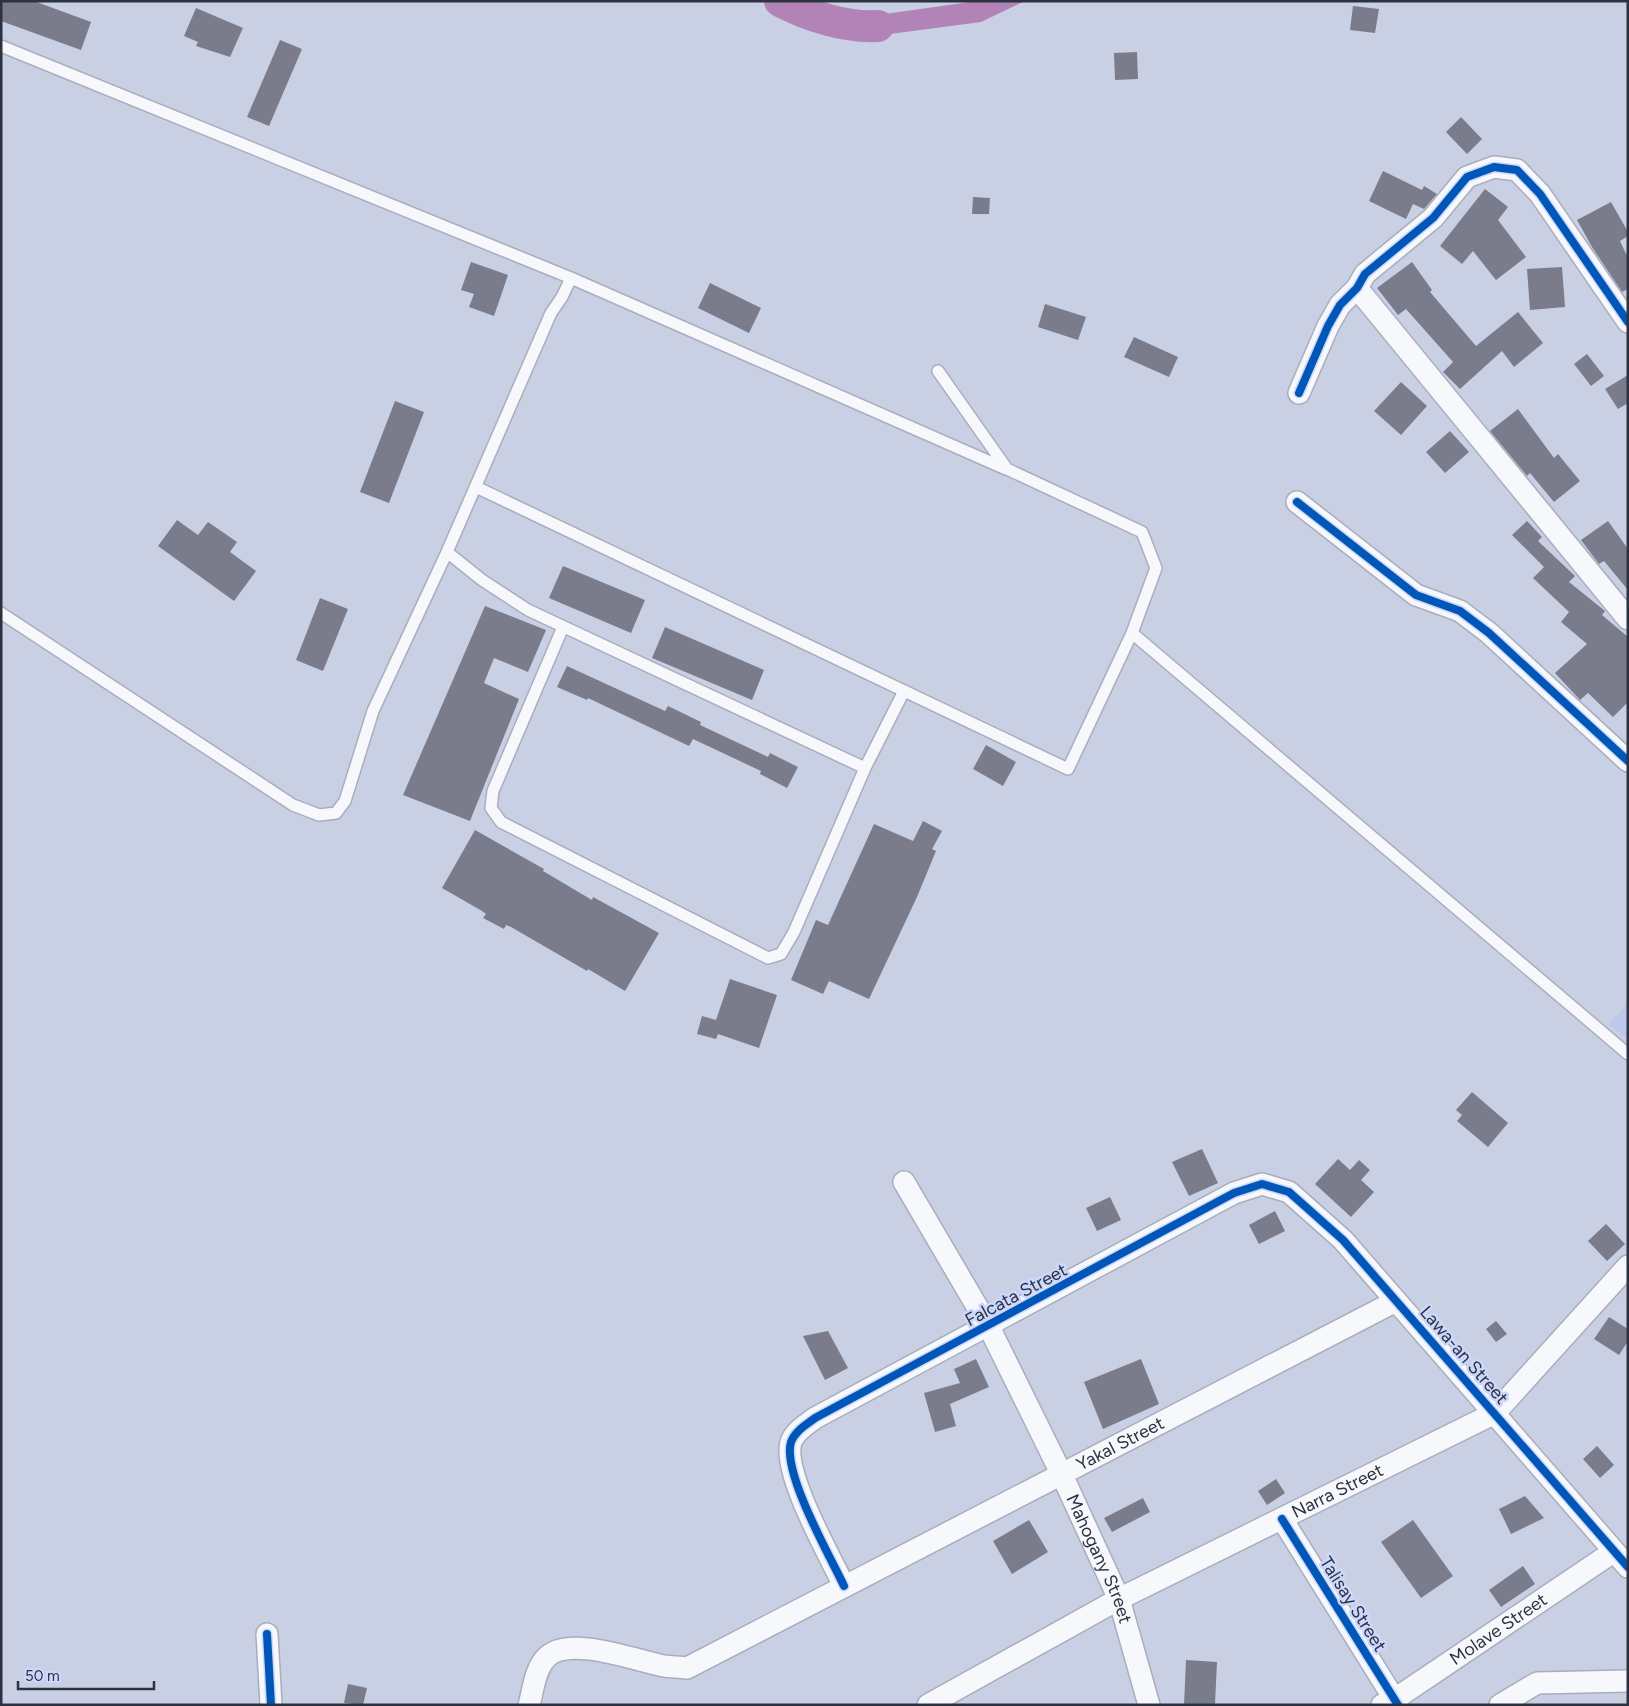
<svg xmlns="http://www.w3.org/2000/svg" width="1629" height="1706" font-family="Figtree,sans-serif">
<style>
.built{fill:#bdc9ea}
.water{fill:#b283b6}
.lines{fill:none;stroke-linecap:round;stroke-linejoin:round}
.river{stroke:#b283b6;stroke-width:32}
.building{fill:#7a7c8b}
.lane-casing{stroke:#a9adbd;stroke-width:14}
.street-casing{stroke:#a9adbd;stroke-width:24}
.lane{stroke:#f7f8fb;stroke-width:11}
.street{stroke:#f7f8fb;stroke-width:21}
.cycleway-casing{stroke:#cbd7fc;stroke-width:11}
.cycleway{stroke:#0057b8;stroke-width:8}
.labels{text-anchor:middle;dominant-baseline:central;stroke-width:5;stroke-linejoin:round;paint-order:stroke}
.street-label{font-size:18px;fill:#2d3240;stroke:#cbd7fc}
</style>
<rect width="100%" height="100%" fill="#c9d0e4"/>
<path class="built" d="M1628,1003V1040L1609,1024Z"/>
<path class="water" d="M977,1H1025L981,22L875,36L835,21Z"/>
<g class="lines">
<path class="river" d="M780,1C809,16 846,28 878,26"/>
</g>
<path class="building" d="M1,1H34L91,22L81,50L1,21Z
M1353,6L1379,9L1375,33L1350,30Z
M196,8L243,28L230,57L196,46L198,42L184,36Z
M280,40L302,49L269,126L247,117Z
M1137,52L1138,79L1115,80L1114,53Z
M1461,117L1482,139L1467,154L1446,132Z
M1383,171L1422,190L1424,186L1437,194L1424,209L1413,204L1406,219L1369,201Z
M1485,189L1508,207L1498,220L1526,257L1496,280L1473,251L1462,264L1440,246Z
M973,197L990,198L989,214H972Z
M1611,202L1628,232V236L1620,241L1628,258V289L1622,292L1592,247L1577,220Z
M471,262L508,275L494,316L469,307L474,294L461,290Z
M1412,262L1432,290L1430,292L1476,346L1518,312L1543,343L1514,367L1502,351L1460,389L1443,372L1453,362L1406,309L1398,315L1377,288Z
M1562,267L1565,307L1530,310L1527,269Z
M710,283L761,308L749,333L698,308Z
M1045,304L1086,317L1078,340L1038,327Z
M1134,337L1178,357L1169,377L1124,357Z
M1587,354L1604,376L1591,386L1574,364Z
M1628,375V403L1618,409L1605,389Z
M1401,382L1427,406L1401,435L1374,411Z
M395,401L424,412L389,503L360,492Z
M1518,409L1554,458L1558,454L1580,481L1554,502L1530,473L1527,476L1490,431Z
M1450,431L1469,452L1445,473L1426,452Z
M177,520L198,535L208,522L237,542L230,552L256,571L234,601L158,546Z
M1527,521L1542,537L1538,541L1575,576L1569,582L1605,611L1602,615L1628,637V702L1613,717L1588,693L1580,700L1555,673L1587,644L1561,622L1569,612L1533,578L1544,567L1512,535Z
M1608,521L1628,549V590L1604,561L1599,564L1581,540Z
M563,566L645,600L631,633L549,598Z
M320,598L348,609L323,671L296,660Z
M485,606L546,630L528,672L494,658L484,683L519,699L470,821L403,795Z
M665,627L764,670L752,700L652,658Z
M567,666L665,711L668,706L701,722L700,725L768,757L770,753L798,767L787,788L760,774L761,771L693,739L689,746L588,698L587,700L557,687Z
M986,745L1016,762L1003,786L973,769Z
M923,821L942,831L932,849L936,851L917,897L869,999L829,981L823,994L791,980L816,920L828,925L874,824L913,841Z
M475,830L544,869L543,871L592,900L593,897L659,933L625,991L588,969L587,971L511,927L506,925L504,929L483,918L486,914L482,911L442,888Z
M730,979L777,995L759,1048L718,1034L716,1039L697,1034L702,1016L716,1020Z
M1472,1092L1508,1123L1488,1147L1457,1121L1462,1115L1456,1110Z
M1202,1149L1218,1183L1189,1196L1172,1162Z
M1338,1159L1350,1170L1359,1160L1370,1170L1361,1180L1374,1192L1351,1217L1315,1184Z
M1110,1197L1121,1220L1097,1231L1086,1208Z
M1275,1211L1285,1231L1259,1244L1249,1225Z
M1606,1224L1625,1244L1607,1261L1588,1241Z
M1609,1317L1628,1329V1341L1619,1355L1594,1339Z
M1496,1321L1507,1334L1496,1342L1486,1329Z
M828,1331L848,1368L825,1380L803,1336Z
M976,1359L989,1387L950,1404L956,1426L935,1432L924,1393L960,1383L954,1369Z
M1141,1359L1159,1404L1103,1429L1084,1382Z
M1597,1446L1614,1465L1600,1478L1583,1459Z
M1276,1479L1285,1493L1267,1505L1258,1491Z
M1525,1496L1544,1518L1511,1534L1499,1509Z
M1143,1498L1150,1512L1112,1532L1104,1518Z
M1029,1520L1048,1552L1012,1574L993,1541Z
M1413,1520L1453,1576L1421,1598L1381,1542Z
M1523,1566L1535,1584L1501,1607L1489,1590Z
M1186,1660L1217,1662L1215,1705H1184Z
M348,1684L367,1688L363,1705L344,1703Z"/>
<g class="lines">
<defs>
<path id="lane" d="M1,46L571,278L562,297L551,313L447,552L373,711L345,801L336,813L319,815L293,805L1,613
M571,278L1006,469
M476,487L1068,769L1132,633L1156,568L1142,532L1007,469L938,371
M447,552L482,580L528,610L865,768
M563,627L493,791L491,808L501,822L768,958L781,954L794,932L865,768L904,691
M1132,633L1628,1054"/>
<g id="street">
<path d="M1357,288L1628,619"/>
<path d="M1299,393L1328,326L1340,305L1357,288L1365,274L1433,218L1467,177L1494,167L1517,170L1540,194L1628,322"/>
<path d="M1297,502L1416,595L1460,611L1489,633L1628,761"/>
<path id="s1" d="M904,1182L989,1327L1062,1475L1119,1599L1149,1705"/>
<path d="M1282,1519L1398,1705"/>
<path d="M844,1586C830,1556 782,1473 791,1442C795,1431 806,1425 815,1418L1234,1193L1262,1184L1289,1192L1343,1240L1628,1567"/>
<path d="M267,1634L271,1705"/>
<path id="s2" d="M529,1705C533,1691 535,1669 546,1658C567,1634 637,1661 664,1666C671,1667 679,1667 687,1668L1396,1301"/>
<path id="s3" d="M928,1705L1119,1599L1495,1413L1628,1266"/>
<path id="s4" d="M1382,1705L1395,1699L1613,1552"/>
<path d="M1500,1705L1537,1683L1628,1681"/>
</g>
</defs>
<use href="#lane" class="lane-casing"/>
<use href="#street" class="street-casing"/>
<use href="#lane" class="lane"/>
<use href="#street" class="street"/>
<defs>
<path id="cycleway" d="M1299,393L1328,326L1340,305L1357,288L1365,274L1433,218L1467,177L1494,167L1517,170L1540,194L1628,322
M1297,502L1416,595L1460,611L1489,633L1628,761
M1282,1519L1398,1705
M844,1586C830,1556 782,1473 791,1442C795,1431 806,1425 815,1418L1234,1193L1262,1184L1289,1192L1343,1240L1628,1567
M267,1634L271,1705"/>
</defs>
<use href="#cycleway" class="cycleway-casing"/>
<use href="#cycleway" class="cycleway"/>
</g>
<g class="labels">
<g class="street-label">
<text transform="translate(1016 1295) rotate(-28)">Falcata Street</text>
<text transform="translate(1464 1355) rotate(49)">Lawa-an Street</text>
<text stroke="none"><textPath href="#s2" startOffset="684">Yakal Street</textPath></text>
<text stroke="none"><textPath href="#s3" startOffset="462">Narra Street</textPath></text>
<text stroke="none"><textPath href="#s1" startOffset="425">Mahogany Street</textPath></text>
<text transform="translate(1353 1604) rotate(58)">Talisay Street</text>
<text stroke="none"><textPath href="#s4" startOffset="139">Molave Street</textPath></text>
</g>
</g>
<rect width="1629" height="1706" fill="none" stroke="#2d3240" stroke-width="5"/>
<path d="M18 1681v8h136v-8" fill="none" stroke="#2d3240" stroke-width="2.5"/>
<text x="25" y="1681" font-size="15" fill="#2d3240" stroke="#cbd7fc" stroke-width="4" paint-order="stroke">50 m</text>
</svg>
